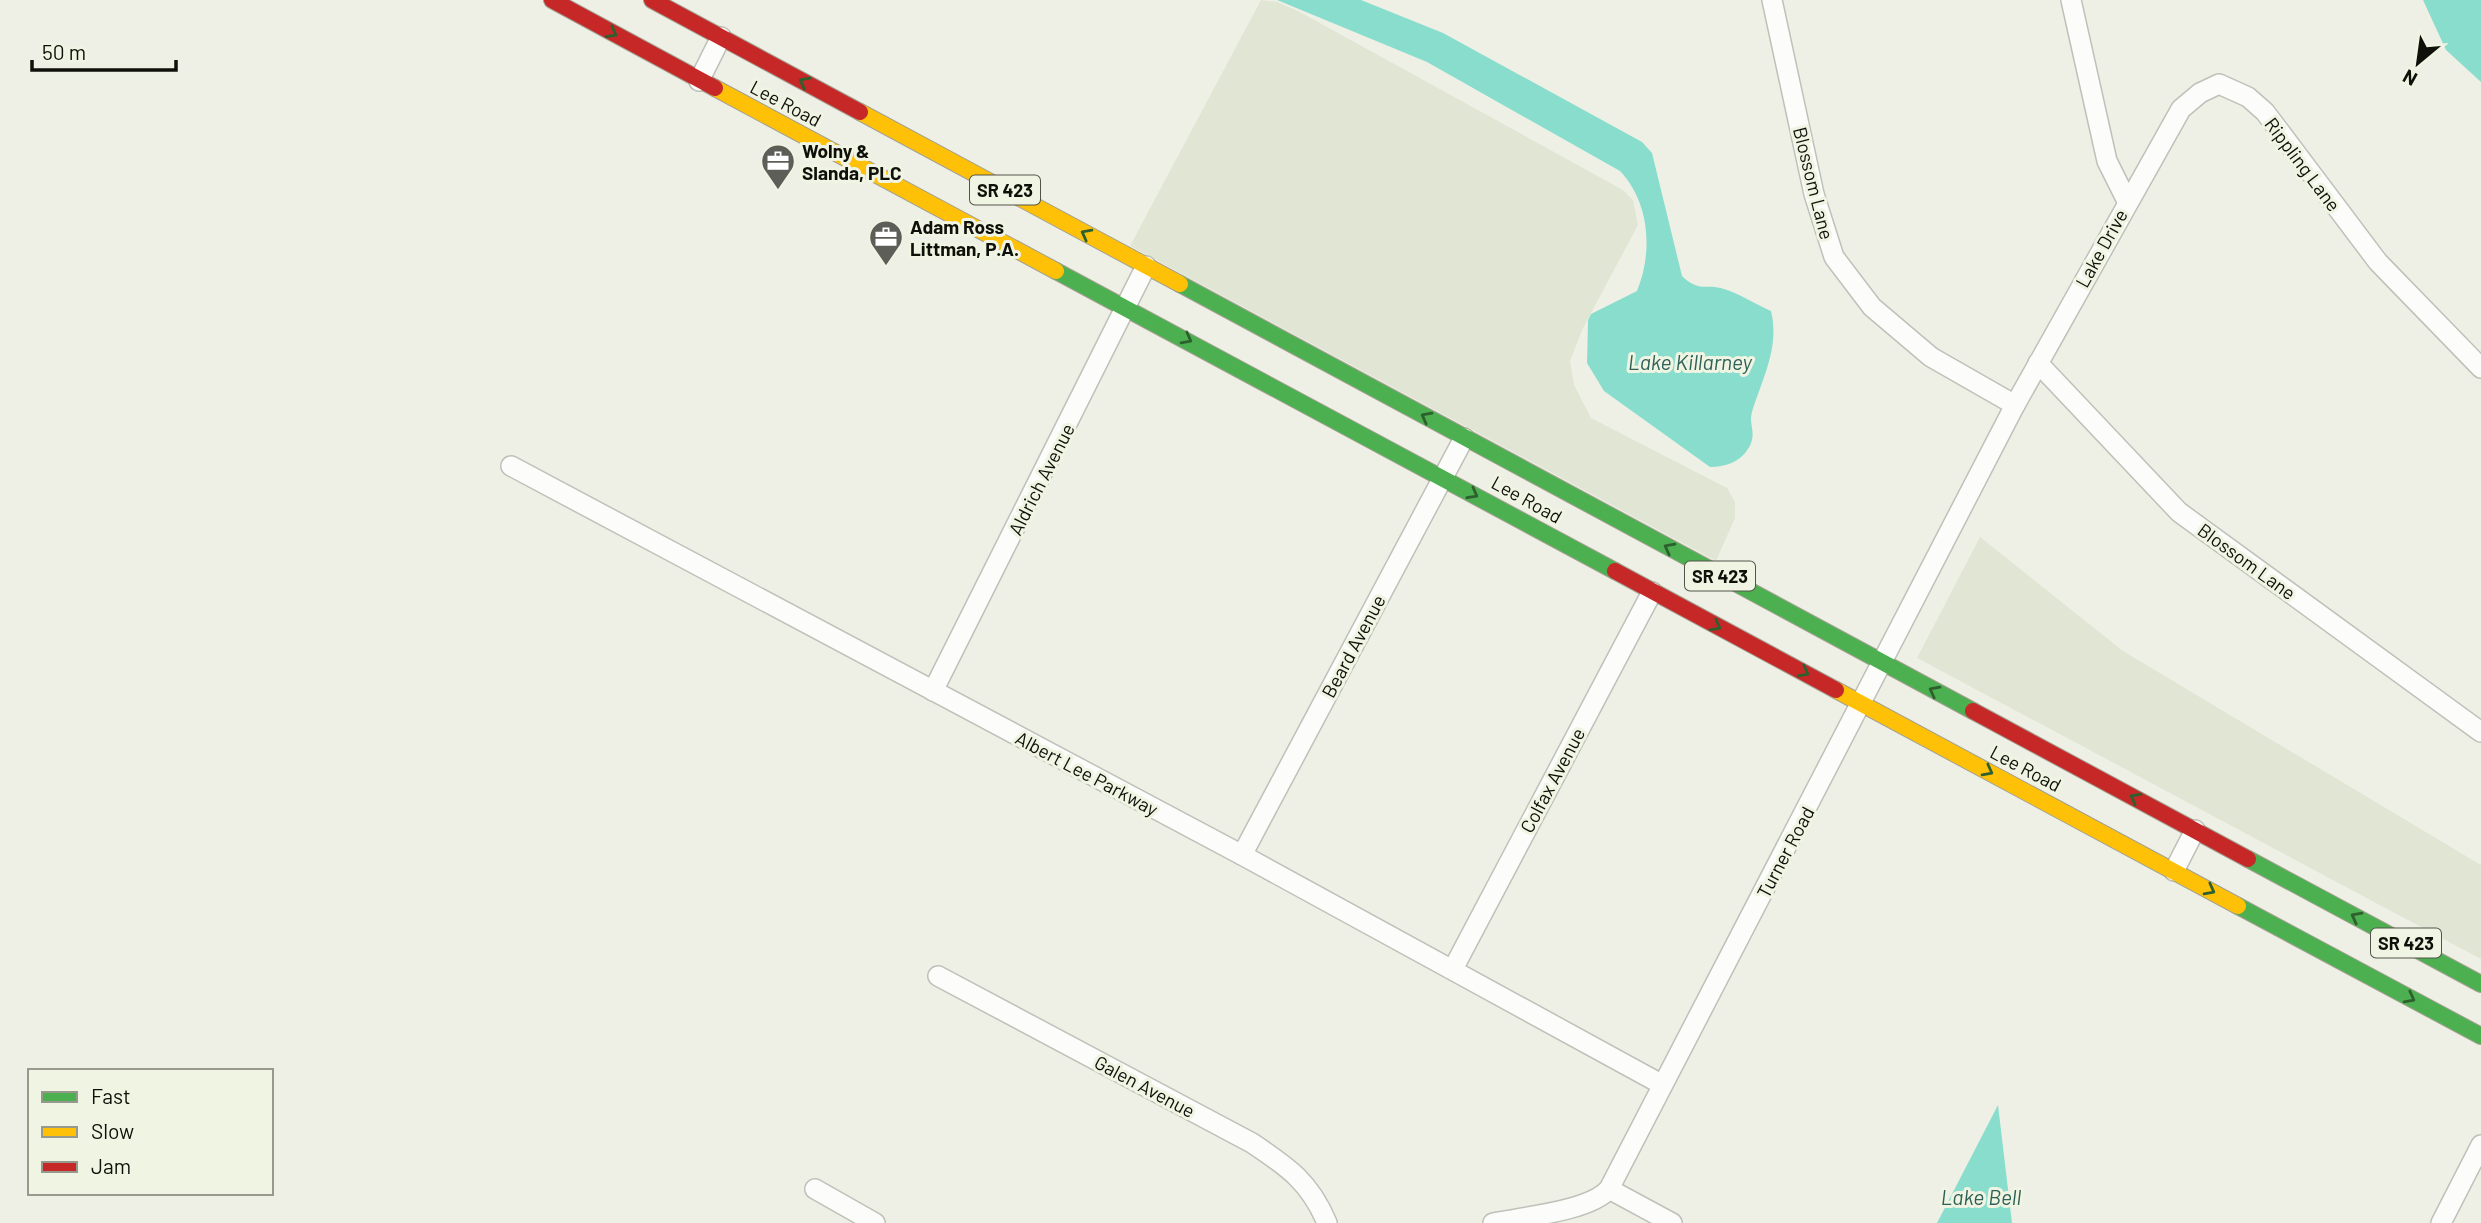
<svg xmlns="http://www.w3.org/2000/svg" width="2481" height="1223" font-family="Barlow,sans-serif">
  <style>
    .built { fill: #e1e5d4 }
    .water { fill: #89ddcd }
    .lines { fill: none; stroke-linecap: round; stroke-linejoin: round }
    .street-casing { stroke: #bfc1b9; stroke-width: 22 }
    .fast-casing { stroke: #a3a092; stroke-width: 18 }
    .slow-casing { stroke: #a3a092; stroke-width: 18 }
    .jam-casing { stroke: #a3a092; stroke-width: 18 }
    .street { stroke: #fcfdfb; stroke-width: 19 }
    .fast { stroke: #4caf50; stroke-width: 16 }
    .slow { stroke: #ffc107; stroke-width: 16 }
    .jam { stroke: #c62828; stroke-width: 16 }
    .oneway { stroke: #2e602d }
    .labels { text-anchor: middle; dominant-baseline: central; stroke-width: 6; stroke-linejoin: round; paint-order: stroke }
    .shield { fill: #f0f4e2; stroke: #52544b; stroke-width: 2 }
    .shield-label { font-size: 18px; font-weight: bold; fill: #0f100a }
    .street-label { font-size: 19px; fill: #0f100a; stroke: #f0f4e2 }
    .poi-label { font-size: 19px; font-weight: bold; fill: #0f100a; stroke: #f0f4e2; text-anchor: start }
    .water-label { font-size: 21px; font-style: italic; fill: #2e6158; stroke: #f0f4e2 }
  </style>
  <rect width="100%" height="100%" fill="#eef0e6"/>
  <!-- built -->
  <g class="built">
    <polygon points="1261,0 1277,2 1298,11 1623,190 1633,200 1638,225 1583,328 1570,361 1574,385 1591,418 1727,488 1735,502 1735,518 1716,561 1130,246"/>
    <polygon points="1980,537 2123,651 2481,865 2481,959 1917,658"/>
  </g>
  <!-- water -->
  <g class="water">
    <path d="M 1277,0 L 1361,0 L 1443,33 L 1642,142 L 1652,153 L 1682,276 C 1700,293 1705,283 1724,289 C 1740,294 1755,304 1771,311 C 1780,347 1762,379 1752,412 C 1748,426 1758,433 1748,449 C 1740,462 1725,467 1710,467 L 1604,391 L 1587,363 L 1588,320 L 1591,314 L 1637,291 C 1653,252 1650,203 1620,171 L 1427,62 Z"/>
    <polygon points="2423,0 2481,0 2481,82 2446,50"/>
    <polygon points="1998,1105 2012,1223 1937,1223"/>
  </g>
  <g class="lines">
    <!-- street casing -->
    <g class="street-casing">
      <g id="street">
        <polyline points="1772,0 1814,194 1834,257 1872,307 1931,357 2015,405"/>
        <polyline points="2071,0 2107,161 2127,201"/>
        <polyline points="699,81 721,37"/>
        <polyline points="2038,363 2179,512 2481,732"/>
        <polyline points="511,466 1242,855 1661,1084"/>
        <polyline points="933,691 1146,266"/>
        <polyline points="1242,855 1464,438"/>
        <polyline points="2174,871 2195,830"/>
        <polyline points="1453,969 1652,592"/>
        <path d="M 938,976 L 1252,1143 C 1288,1167 1310,1182 1327,1223"/>
        <polyline points="815,1189 875,1223"/>
        <polyline points="1609,1189 1672,1223"/>
        <path d="M 1493,1223 C 1523,1217 1590,1211 1609,1189 L 2015,405 L 2181,109 L 2200,93 L 2219,84 L 2248,97 L 2265,112 L 2378,262 L 2481,368"/>
        <polyline points="2441,1223 2481,1145"/>
      </g>
    </g>
    <!-- fast casing -->
    <g class="fast-casing">
      <g id="fast">
        <polyline points="1056,271 1615,571"/>
        <polyline points="1180,284 1973,711"/>
        <polyline points="2248,859 2481,984"/>
        <polyline points="2238,906 2481,1036"/>
      </g>
    </g>
    <!-- slow casing -->
    <g class="slow-casing">
      <g id="slow">
        <polyline points="715,88 1056,271"/>
        <polyline points="860,112 1180,284"/>
        <polyline points="1836,690 2238,906"/>
      </g>
    </g>
    <!-- jam casing -->
    <g class="jam-casing">
      <g id="jam">
        <polyline points="552,0 715,88"/>
        <polyline points="652,0 860,112"/>
        <polyline points="1615,571 1836,690"/>
        <polyline points="1973,711 2248,859"/>
      </g>
    </g>
    <!-- street -->
    <use href="#street" class="street"/>
    <!-- fast -->
    <use href="#fast" class="fast"/>
    <!-- slow -->
    <use href="#slow" class="slow"/>
    <!-- jam -->
    <use href="#jam" class="jam"/>
  </g>
  <!-- one-way arrows -->
  <defs><path id="oneway-chevron" d="M-2-3.5L2.5 0L-2 3.5" fill="none" stroke-width="1.6" stroke-linecap="round" stroke-linejoin="round" transform="scale(1.75)"/></defs>
  <g class="oneway">
    <use href="#oneway-chevron" transform="translate(612 33) rotate(29)"/>
    <use href="#oneway-chevron" transform="translate(804 82) rotate(-152)"/>
    <use href="#oneway-chevron" transform="translate(1086 234) rotate(-152)"/>
    <use href="#oneway-chevron" transform="translate(1187 339) rotate(28)"/>
    <use href="#oneway-chevron" transform="translate(1426 417) rotate(-152)"/>
    <use href="#oneway-chevron" transform="translate(1473 494) rotate(29)"/>
    <use href="#oneway-chevron" transform="translate(1669 548) rotate(-152)"/>
    <use href="#oneway-chevron" transform="translate(1716 626) rotate(28)"/>
    <use href="#oneway-chevron" transform="translate(1804 672) rotate(28)"/>
    <use href="#oneway-chevron" transform="translate(1934 691) rotate(-152)"/>
    <use href="#oneway-chevron" transform="translate(1988 771) rotate(28)"/>
    <use href="#oneway-chevron" transform="translate(2135 798) rotate(-152)"/>
    <use href="#oneway-chevron" transform="translate(2210 890) rotate(28)"/>
    <use href="#oneway-chevron" transform="translate(2356 917) rotate(-152)"/>
    <use href="#oneway-chevron" transform="translate(2410 998) rotate(28)"/>
  </g>
  <!-- icons -->
  <defs>
    <g id="office-pin" transform="scale(1.75)"><path d="M0 17L-7.5 6A9.5 9.5 0 1 1 7.5 6Z" fill="#5d5e57" stroke="#f0f4e2"/><path d="M-6-3h4V-5.5h4V-3h4V5H-6ZM-1-4.5V-3h2v-1.5ZM-6 0V1H6V0Z" fill="#fff"/></g>
  </defs>
  <g fill-rule="evenodd">
    <use href="#office-pin" x="778" y="161"/>
    <use href="#office-pin" x="886" y="237"/>
  </g>
  <g class="labels">
    <!-- shield labels -->
    <g class="shield">
      <rect x="970" y="175.5" width="70" height="29" rx="5"/>
      <rect x="1685" y="561.5" width="70" height="29" rx="5"/>
      <rect x="2371" y="928.5" width="70" height="29" rx="5"/>
    </g>
    <g class="shield-label">
      <text x="1005" y="190">SR 423</text>
      <text x="1720" y="576">SR 423</text>
      <text x="2406" y="943">SR 423</text>
    </g>
    <!-- street labels -->
    <g class="street-label">
      <text transform="translate(786 103) rotate(28)">Lee Road</text>
      <text transform="translate(2303 164) rotate(53)">Rippling Lane</text>
      <text transform="translate(1814 183) rotate(76)">Blossom Lane</text>
      <text transform="translate(2101 248) rotate(-61)">Lake Drive</text>
      <text transform="translate(1041 479) rotate(-63)">Aldrich Avenue</text>
      <text transform="translate(1527 499) rotate(29)">Lee Road</text>
      <text transform="translate(2247 561) rotate(36)">Blossom Lane</text>
      <text transform="translate(1353 646) rotate(-62)">Beard Avenue</text>
      <text transform="translate(2026 768) rotate(28)">Lee Road</text>
      <text transform="translate(1087 773) rotate(28)">Albert Lee Parkway</text>
      <text transform="translate(1552 780) rotate(-62)">Colfax Avenue</text>
      <text transform="translate(1785 852) rotate(-62)">Turner Road</text>
      <text transform="translate(1145 1086) rotate(28)">Galen Avenue</text>
    </g>
    <!-- poi labels -->
    <g class="poi-label">
      <text x="802" y="150">Wolny &amp;<tspan x="802" dy="22">Slanda, PLC</tspan></text>
      <text x="910" y="226">Adam Ross<tspan x="910" dy="22">Littman, P.A.</tspan></text>
    </g>
    <!-- water labels -->
    <g class="water-label">
      <text x="1690" y="361">Lake Killarney</text>
      <text x="1981" y="1196">Lake Bell</text>
    </g>
  </g>
  <!-- legend -->
  <rect x="28" y="1069" width="245" height="126" fill="#f0f4e2" stroke="#96998c" stroke-width="2"/>
  <rect x="42" y="1092" width="35" height="10" fill="#4caf50" stroke="#96998c" stroke-width="2"/>
  <text x="91" y="1104" font-size="21" fill="#0f100a">Fast</text>
  <rect x="42" y="1127" width="35" height="10" fill="#ffc107" stroke="#96998c" stroke-width="2"/>
  <text x="91" y="1139" font-size="21" fill="#0f100a">Slow</text>
  <rect x="42" y="1162" width="35" height="10" fill="#c62828" stroke="#96998c" stroke-width="2"/>
  <text x="91" y="1174" font-size="21" fill="#0f100a">Jam</text>
  <!-- north arrow -->
  <g transform="translate(2418 63) rotate(209)" stroke="#f0f4e2" stroke-width="5" paint-order="stroke">
  <path d="M0-5L12 26L0 18L-12 26Z" fill="#0f100a"/>
  <text y="-10" font-size="19" font-weight="bold" text-anchor="middle" fill="#0f100a">N</text>
  </g>
  <!-- scale -->
  <path d="M32 60v10h144v-10" fill="none" stroke="#0f100a" stroke-width="3.5"/>
  <text x="42" y="60" font-size="21" fill="#0f100a" stroke="#f0f4e2" stroke-width="5" paint-order="stroke">50 m</text>
</svg>
